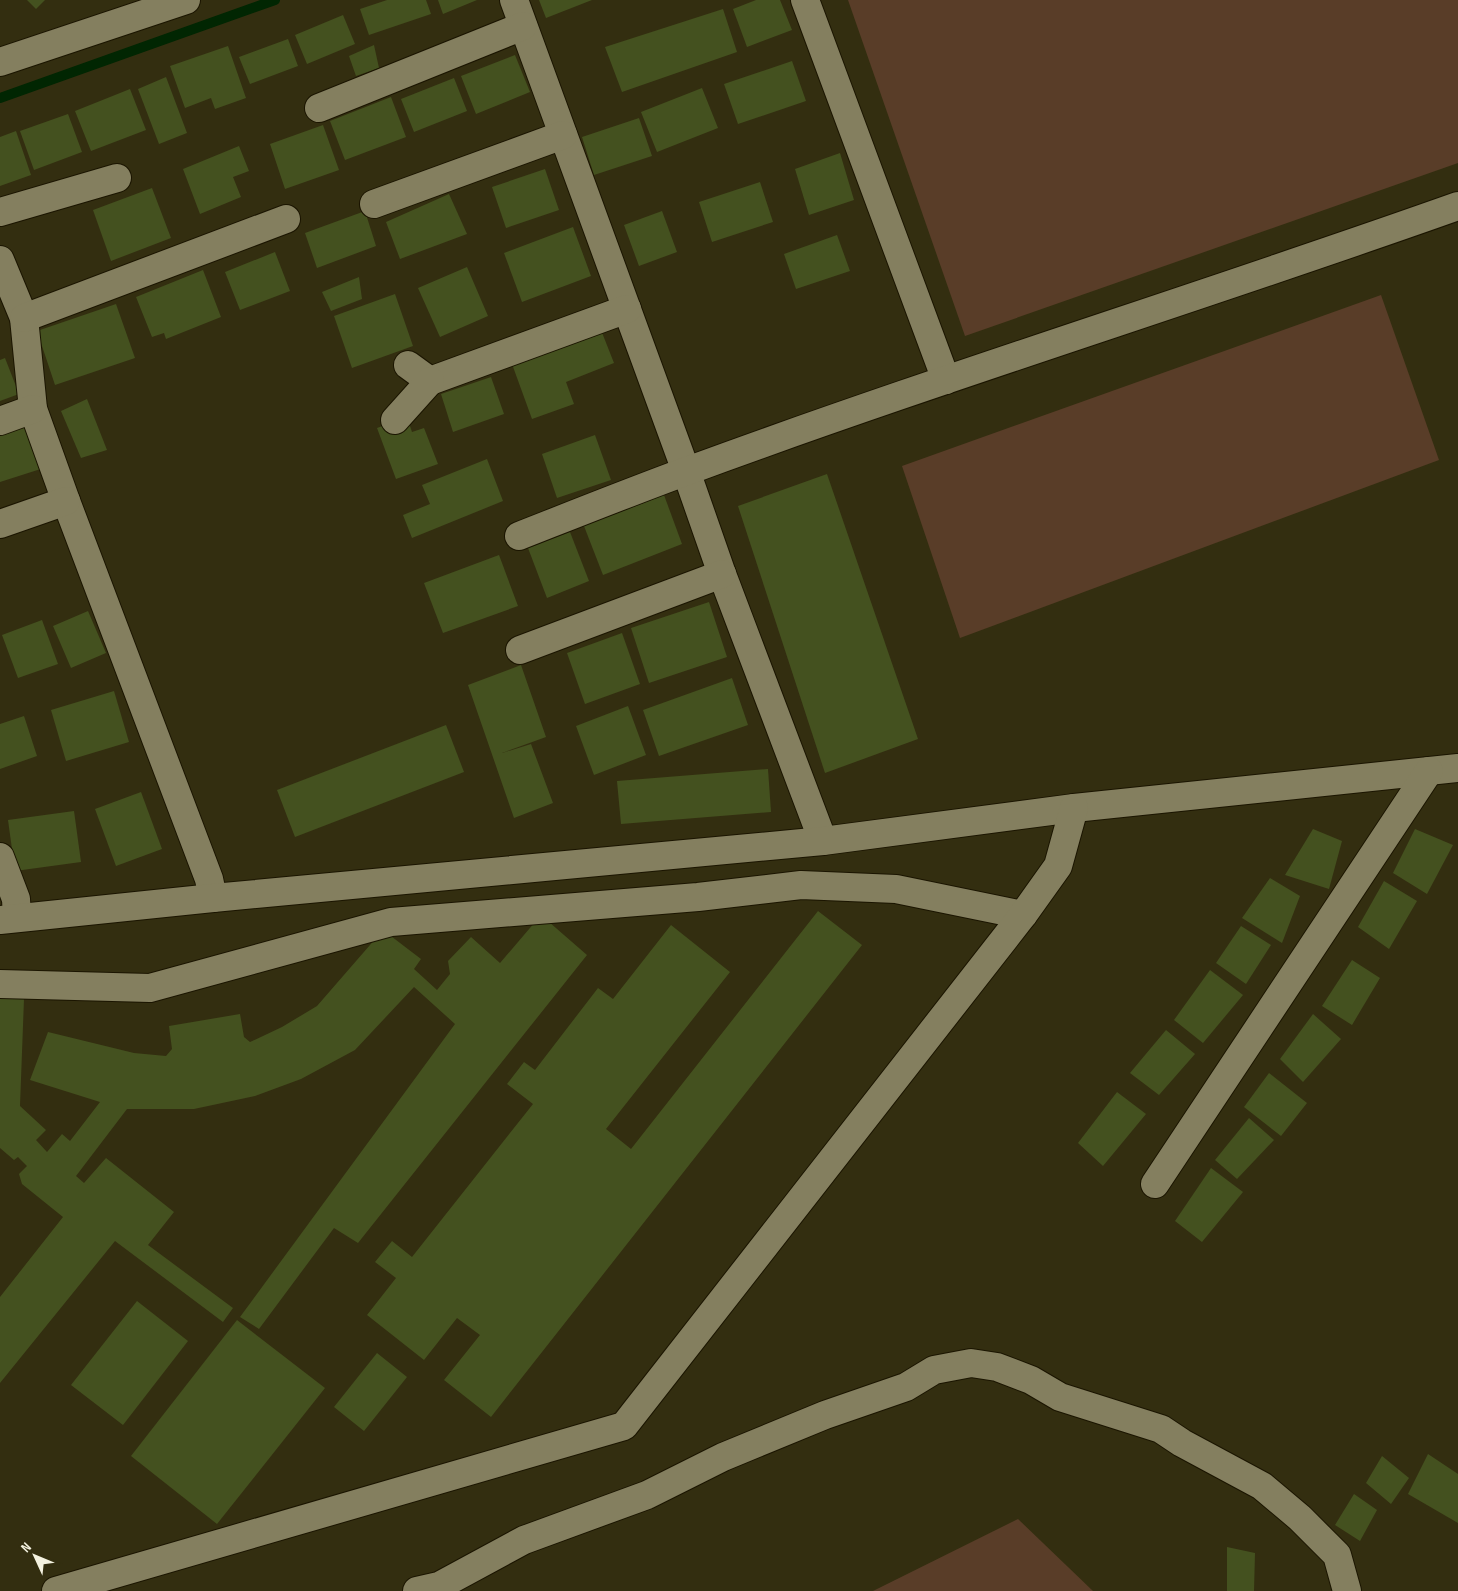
<svg xmlns="http://www.w3.org/2000/svg" width="1458" height="1591" font-family="'Sofia Sans Condensed',sans-serif">
  <style>
    .green { fill: #593d28 }
    .lines { fill: none; stroke-linecap: round; stroke-linejoin: round }
    .stream { stroke: #012602; stroke-width: 10 }
    .building { fill: #44511f }
    .minor-casing { stroke: #1b1500; stroke-width: 30 }
    .minor { stroke: #847f5f; stroke-width: 28 }
  </style>
  <rect width="100%" height="100%" fill="#332e10"/>
  <!-- green -->
  <g class="green">
    <polygon points="848,0 1458,0 1458,163 965,336"/>
    <polygon points="1381,295 1439,460 960,638 902,466"/>
    <polygon points="1018,1519 1093,1591 873,1591"/>
  </g>
  <g class="lines">
    <!-- stream -->
    <polyline class="stream" points="0,98 275,0"/>
  </g>
  <!-- building -->
  <g class="building">
    <polygon points="27,0 45,0 36,9"/>
    <polygon points="387,0 426,0 431,14 369,35 360,9"/>
    <polygon points="438,0 477,0 443,14"/>
    <polygon points="539,0 592,0 546,18"/>
    <polygon points="756,0 780,0 792,30 747,47 733,9"/>
    <polygon points="723,9 737,52 622,92 605,47"/>
    <polygon points="343,15 355,44 307,64 295,35"/>
    <polygon points="288,39 298,66 250,84 239,57"/>
    <polygon points="374,45 379,68 356,76 349,56"/>
    <polygon points="228,46 246,98 215,109 211,98 185,108 170,66"/>
    <polygon points="515,55 530,92 476,114 461,76"/>
    <polygon points="792,61 806,101 738,124 724,84"/>
    <polygon points="166,77 187,133 159,144 138,89"/>
    <polygon points="454,78 467,111 414,132 401,99"/>
    <polygon points="702,88 718,128 657,152 641,112"/>
    <polygon points="130,89 146,130 91,151 75,111"/>
    <polygon points="391,97 406,137 345,160 330,121"/>
    <polygon points="68,114 82,152 34,170 20,131"/>
    <polygon points="639,118 652,156 594,175 582,137"/>
    <polygon points="323,125 339,170 285,189 270,144"/>
    <polygon points="16,131 31,175 0,186 0,137"/>
    <polygon points="239,146 249,171 233,177 241,197 200,214 183,169"/>
    <polygon points="840,153 854,200 809,215 795,169"/>
    <polygon points="545,169 559,210 506,228 492,187"/>
    <polygon points="760,182 773,222 712,242 699,202"/>
    <polygon points="152,188 171,238 111,261 93,210"/>
    <polygon points="449,194 467,234 400,259 386,222"/>
    <polygon points="365,211 376,246 317,268 305,233"/>
    <polygon points="662,211 677,252 639,266 624,225"/>
    <polygon points="573,227 591,276 522,302 504,253"/>
    <polygon points="837,235 850,271 796,289 784,254"/>
    <polygon points="275,252 290,291 240,310 225,272"/>
    <polygon points="467,267 488,316 440,337 418,288"/>
    <polygon points="203,270 221,317 166,339 164,333 152,337 136,297"/>
    <polygon points="359,277 362,299 331,311 322,292"/>
    <polygon points="395,294 413,346 352,368 334,316"/>
    <polygon points="116,304 135,358 55,385 37,331"/>
    <polygon points="601,330 614,363 566,382 574,404 532,419 512,364"/>
    <polygon points="5,358 19,394 0,401 0,360"/>
    <polygon points="491,377 504,414 453,432 441,394"/>
    <polygon points="87,399 107,450 81,458 61,411"/>
    <polygon points="407,417 412,432 424,428 438,464 396,479 377,428"/>
    <polygon points="29,425 47,467 0,482 0,435"/>
    <polygon points="595,435 611,480 557,498 542,454"/>
    <polygon points="487,459 503,501 412,538 403,515 430,504 422,485"/>
    <polygon points="827,474 918,739 825,773 738,506"/>
    <polygon points="664,495 682,544 603,575 584,526"/>
    <polygon points="570,532 589,581 547,598 528,548"/>
    <polygon points="499,555 518,606 443,633 424,583"/>
    <polygon points="709,602 727,657 649,683 631,628"/>
    <polygon points="88,611 106,653 71,668 53,626"/>
    <polygon points="42,620 58,664 18,678 2,635"/>
    <polygon points="622,633 640,684 585,704 567,653"/>
    <polygon points="521,665 546,737 502,753 531,744 553,803 514,818 468,685"/>
    <polygon points="732,678 748,725 659,756 643,710"/>
    <polygon points="114,691 129,742 66,761 51,710"/>
    <polygon points="628,706 646,755 594,775 576,726"/>
    <polygon points="24,716 37,756 0,769 0,724"/>
    <polygon points="446,725 464,772 295,837 277,790"/>
    <polygon points="768,769 771,812 621,824 617,781"/>
    <polygon points="141,792 162,849 116,866 95,809"/>
    <polygon points="74,811 81,862 15,871 8,820"/>
    <polygon points="1313,829 1342,841 1329,889 1285,875"/>
    <polygon points="1415,829 1453,845 1427,894 1393,873"/>
    <polygon points="1270,878 1300,896 1282,943 1242,918"/>
    <polygon points="1384,881 1417,901 1389,949 1358,927"/>
    <polygon points="818,911 862,945 491,1417 444,1380 480,1335 457,1318 424,1360 367,1315 396,1278 375,1262 392,1241 412,1257 533,1104 507,1084 524,1062 535,1070 598,988 613,999 671,925 730,972 606,1129 631,1149"/>
    <polygon points="541,915 587,955 358,1243 334,1228 259,1329 240,1317 455,1024 414,987 355,1050 301,1079 255,1096 194,1109 127,1109 76,1176 84,1183 106,1158 174,1212 148,1245 233,1308 223,1322 115,1241 0,1383 0,1297 63,1217 22,1184 19,1174 27,1166 18,1157 14,1160 0,1148 0,996 24,999 20,1106 46,1130 36,1140 47,1152 62,1134 70,1141 100,1102 30,1080 48,1032 134,1053 166,1056 172,1049 169,1026 240,1014 244,1037 250,1042 282,1027 317,1006 383,930 421,959 414,969 437,990 450,974 448,961 471,937 500,963"/>
    <polygon points="1241,926 1271,945 1246,984 1216,963"/>
    <polygon points="1352,960 1380,978 1352,1025 1322,1006"/>
    <polygon points="1210,970 1243,995 1203,1043 1174,1020"/>
    <polygon points="1313,1014 1341,1039 1303,1082 1280,1059"/>
    <polygon points="1166,1030 1195,1054 1159,1095 1130,1073"/>
    <polygon points="1269,1073 1307,1103 1281,1136 1244,1107"/>
    <polygon points="1117,1092 1146,1114 1103,1166 1078,1143"/>
    <polygon points="1249,1118 1274,1140 1237,1179 1215,1160"/>
    <polygon points="1211,1168 1243,1192 1202,1242 1175,1221"/>
    <polygon points="137,1301 188,1341 123,1425 71,1385"/>
    <polygon points="237,1320 325,1388 217,1524 131,1456"/>
    <polygon points="377,1353 407,1377 364,1431 334,1407"/>
    <polygon points="1428,1454 1458,1474 1458,1523 1408,1494"/>
    <polygon points="1382,1456 1409,1478 1391,1504 1366,1483"/>
    <polygon points="1354,1494 1377,1510 1360,1541 1335,1525"/>
    <polygon points="1227,1547 1255,1553 1254,1591 1227,1591"/>
  </g>
  <g class="lines">
    <!-- minor casing -->
    <g class="minor-casing">
      <g id="minor">
        <polyline points="514,0 686,471 722,574 823,841"/>
        <polyline points="805,0 946,380"/>
        <polyline points="0,62 186,0"/>
        <polyline points="319,108 523,26"/>
        <polyline points="374,204 563,135"/>
        <polyline points="0,212 117,178"/>
        <polyline points="0,260 24,318 33,409 66,501 209,879 213,898"/>
        <polyline points="24,318 286,219"/>
        <polyline points="408,365 430,381 627,309"/>
        <polyline points="395,420 430,381"/>
        <polyline points="0,421 33,409"/>
        <polyline points="0,524 66,501"/>
        <path d="M 519,536 C 575,514 630,492 687,471 C 942,377 1202,297 1458,206"/>
        <polyline points="520,650 722,574"/>
        <polyline points="0,857 16,899 17,918"/>
        <polyline points="0,920 213,898 823,841 1074,808 1458,768"/>
        <polyline points="0,984 150,988 391,922 698,897 801,885 896,889 1023,915"/>
        <polyline points="1155,1184 1429,771"/>
        <polyline points="56,1591 624,1426 1023,915 1058,866 1074,808"/>
        <polyline points="417,1591 439,1586 524,1540 647,1495 723,1457 825,1415 906,1387 934,1370 971,1363 997,1367 1031,1380 1060,1397 1161,1429 1182,1443 1262,1486 1300,1518 1337,1555 1347,1591"/>
      </g>
    </g>
    <!-- minor -->
    <use href="#minor" class="minor"/>
  </g>
  <!-- north arrow -->
  <g transform="translate(35 1556) rotate(314)" stroke="#332e10" stroke-width="4" paint-order="stroke">
  <path d="M0-4L9 19L0 12L-9 19Z" fill="#f4f2e0"/>
  <text y="-8" font-size="14" font-weight="bold" text-anchor="middle" fill="#f4f2e0">N</text>
  </g>
</svg>
